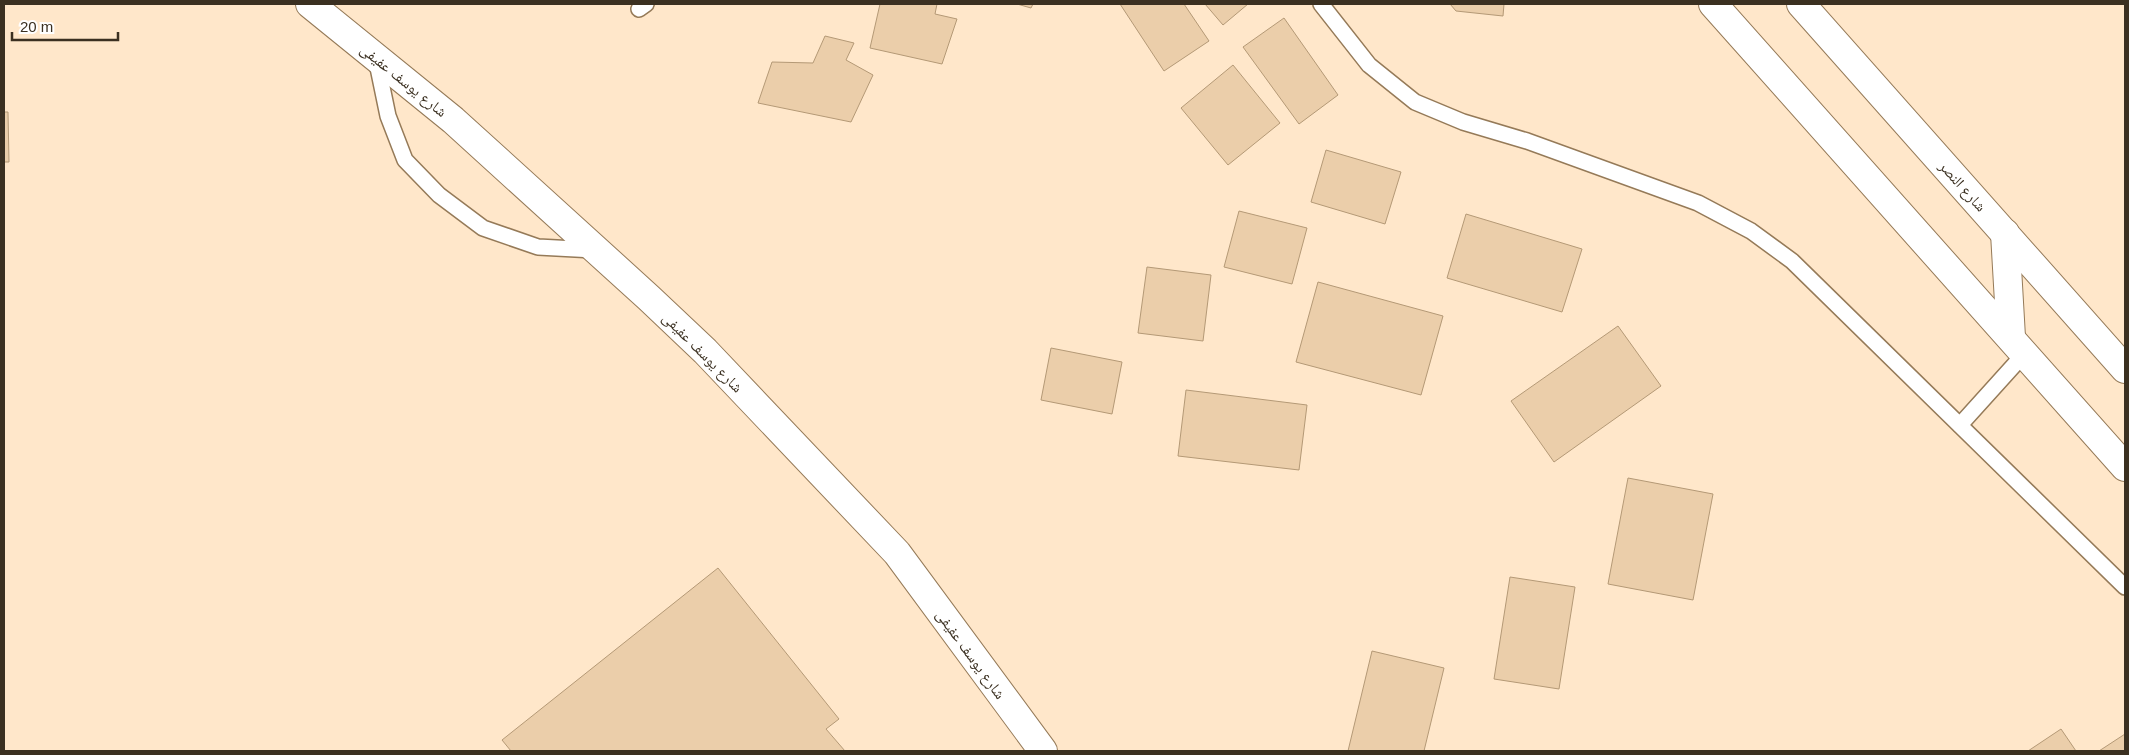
<svg xmlns="http://www.w3.org/2000/svg" width="2129" height="755" font-family="Helvetica,'Noto Naskh Arabic',sans-serif">
  <style>
    .building { fill: #ebceaa; stroke: #b49976 }
    .lines { fill: none; stroke-linecap: round; stroke-linejoin: round }
    .lane-casing { stroke: #957a58; stroke-width: 18 }
    .secondary-casing { stroke: #957a58; stroke-width: 30 }
    .primary-casing { stroke: #957a58; stroke-width: 30 }
    .lane { stroke: #fff; stroke-width: 15 }
    .secondary { stroke: #fff; stroke-width: 28 }
    .primary { stroke: #fff; stroke-width: 28 }
    .labels { text-anchor: middle; dominant-baseline: central; stroke-width: 4.5; stroke-linejoin: round; paint-order: stroke }
    .street-label { font-size: 15px; fill: #3b3021; stroke: #fff }
  </style>
  <rect width="100%" height="100%" fill="#ffe7ca"/>
  <!-- building -->
  <g class="building">
    <polygon points="880,4 937,4 935,14 957,19 942,64 870,48"/>
    <polygon points="1017,4 1033,4 1031,8"/>
    <polygon points="1120,4 1184,4 1209,41 1164,71"/>
    <polygon points="1205,4 1248,4 1223,25"/>
    <polygon points="1450,4 1504,4 1503,16 1456,11"/>
    <polygon points="1284,18 1338,95 1299,124 1243,47"/>
    <polygon points="825,36 854,43 846,60 873,75 851,122 758,103 772,62 813,63"/>
    <polygon points="1233,65 1280,123 1228,165 1181,108"/>
    <polygon points="4,112 8,112 9,162 4,162"/>
    <polygon points="1326,150 1401,172 1385,224 1311,202"/>
    <polygon points="1239,211 1307,228 1292,284 1224,267"/>
    <polygon points="1466,214 1582,249 1562,312 1447,278"/>
    <polygon points="1147,267 1211,275 1203,341 1138,333"/>
    <polygon points="1318,282 1443,316 1421,395 1296,362"/>
    <polygon points="1618,326 1661,386 1554,462 1511,401"/>
    <polygon points="1051,348 1122,362 1112,414 1041,400"/>
    <polygon points="1186,390 1307,405 1299,470 1178,456"/>
    <polygon points="1628,478 1713,494 1693,600 1608,584"/>
    <polygon points="718,568 839,719 826,729 845,751 511,751 502,740"/>
    <polygon points="1510,577 1575,587 1559,689 1494,679"/>
    <polygon points="1372,651 1444,668 1424,751 1348,751"/>
    <polygon points="2061,729 2076,751 2028,751"/>
    <polygon points="2125,734 2125,751 2099,751"/>
  </g>
  <g class="lines">
    <!-- lane casing -->
    <g class="lane-casing">
      <g id="lane">
        <polyline points="1321,4 1369,65 1415,102 1463,122 1527,141 1698,203 1751,231 1792,261 2125,587"/>
        <polyline points="639,9 646,4"/>
        <polyline points="376,58 388,116 405,160 439,195 483,228 538,247 594,250"/>
        <polyline points="1960,425 2025,353"/>
      </g>
    </g>
    <!-- secondary casing -->
    <g class="secondary-casing">
      <g id="secondary">
        <polyline points="310,4 453,120 649,298 705,351 897,553 1043,751"/>
        <polyline points="1713,4 2125,467"/>
      </g>
    </g>
    <!-- primary casing -->
    <g class="primary-casing">
      <g id="primary">
        <polyline points="1801,4 2125,369"/>
        <polyline points="2005,233 2011,337"/>
      </g>
    </g>
    <!-- lane -->
    <use href="#lane" class="lane"/>
    <!-- secondary -->
    <use href="#secondary" class="secondary"/>
    <!-- primary -->
    <use href="#primary" class="primary"/>
  </g>
  <g class="labels">
    <!-- street labels -->
    <g class="street-label">
      <text transform="translate(404 80) rotate(39)">شارع يوسف عفيفى</text>
      <text transform="translate(1963 186) rotate(48)">شارع النصر</text>
      <text transform="translate(703 352) rotate(45)">شارع يوسف عفيفى</text>
      <text transform="translate(971 654) rotate(54)">شارع يوسف عفيفى</text>
    </g>
  </g>
  <!-- border -->
  <rect width="2129" height="755" fill="none" stroke="#3b3021" stroke-width="10"/>
  <!-- scale -->
  <path d="M12 32v8h106v-8" fill="none" stroke="#3b3021" stroke-width="2.5"/>
  <text x="20" y="32" font-size="15" fill="#3b3021" stroke="#ffffff" stroke-width="4" paint-order="stroke">20 m</text>
</svg>
